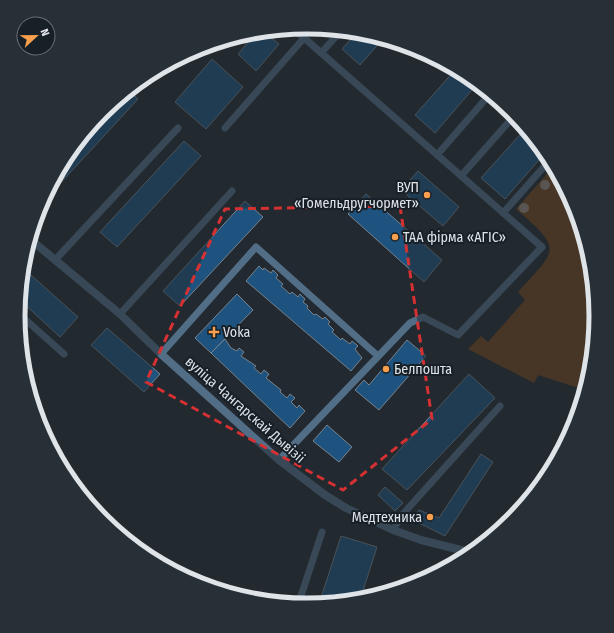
<svg xmlns="http://www.w3.org/2000/svg" width="614" height="633" font-family="'Fira Sans Condensed',sans-serif">
  <style>
    .green { fill: #73451a }
    .building { fill: #1d537e; stroke: #79828b }
    .lines { fill: none; stroke-linecap: round; stroke-linejoin: round }
    .service { stroke: #526e87; stroke-width: 7 }
    .minor { stroke: #526e87; stroke-width: 8 }
    .tree { fill: #9a897c }
    .marked { fill: none; stroke: #d63132; stroke-width: 3; stroke-dasharray: 8 5; stroke-linejoin: round }
    .poi-dot { fill: #f99f4d; stroke: #182027; stroke-width: 1.5 }
    .labels { text-anchor: middle; dominant-baseline: central; stroke-width: 4; stroke-linejoin: round; paint-order: stroke }
    .poi-label { font-size: 14px; fill: #dfe4e9; stroke: #182027; text-anchor: start }
    .street-label { font-size: 14px; fill: #dfe4e9; stroke: #182027 }
    .rim { fill: none; stroke: #dfe4e9; stroke-width: 5 }
  </style>
  <rect width="100%" height="100%" fill="#222930"/>
  <!-- green -->
  <path class="green" d="M 553,167 L 574,206 L 590,260 L 596,317 L 590,373 L 585,390 L 538,375 L 534,383 L 468,349 L 481,336 L 488,342 L 525,300 L 518,292 C 558,248 563,250 516,209 Z"/>
  <!-- building -->
  <g class="building">
    <polygon points="257,32 264,32 279,44 256,71 238,54"/>
    <polygon points="357,32 383,39 360,65 342,49"/>
    <polygon points="212,59 243,87 206,129 175,102"/>
    <polygon points="455,70 477,84 435,133 415,115"/>
    <polygon points="129,91 138,99 56,188 52,184 67,156 103,112"/>
    <polygon points="525,129 545,153 505,199 481,178"/>
    <polygon points="184,141 201,156 117,247 100,232"/>
    <polygon points="418,171 459,207 443,226 401,190"/>
    <polygon points="366,194 442,260 424,282 348,214"/>
    <polygon points="245,201 263,217 180,306 163,291"/>
    <polygon points="259,266 263,270 264,268 271,273 273,270 278,275 276,278 283,284 281,286 290,294 292,292 298,297 300,294 305,299 303,302 308,306 307,308 314,315 316,314 323,319 325,317 330,322 328,324 334,330 332,332 341,340 342,338 350,344 352,341 358,346 355,349 362,358 351,371 246,281"/>
    <polygon points="23,268 78,317 60,337 20,300"/>
    <polygon points="237,294 253,310 211,353 195,338"/>
    <polygon points="107,328 160,374 144,392 91,345"/>
    <polygon points="225,339 231,348 237,351 239,348 244,352 241,356 256,366 254,368 261,374 264,370 269,374 266,378 281,390 280,392 287,398 290,394 295,398 291,402 297,408 299,405 305,411 290,428 211,353"/>
    <polygon points="407,340 426,356 379,410 355,390 364,380 369,385"/>
    <polygon points="469,374 495,398 407,490 382,469"/>
    <polygon points="327,425 352,447 339,462 313,441"/>
    <polygon points="481,454 493,462 445,536 413,520 419,510 439,518"/>
    <polygon points="385,487 403,503 395,511 378,495"/>
    <polygon points="341,536 377,547 360,600 319,604"/>
  </g>
  <g class="lines">
    <!-- service -->
    <g class="service">
      <polyline points="321,53 341,31"/>
      <polyline points="225,128 304,38"/>
      <polyline points="437,155 490,94"/>
      <polyline points="461,176 514,116"/>
      <polyline points="503,213 550,160"/>
      <polyline points="55,260 178,128"/>
      <polyline points="18,313 64,354"/>
      <polyline points="120,314 232,191"/>
      <polyline points="161,354 256,247 378,356"/>
      <polyline points="279,460 410,323 423,317 458,335 542,247 294,29"/>
      <polyline points="393,530 403,514 500,406"/>
      <polyline points="298,605 322,532"/>
    </g>
    <!-- minor -->
    <polyline class="minor" points="30,239 120,314 161,354 279,460 325,495 346,508 393,530 421,540 473,553"/>
  </g>
  <!-- trees -->
  <g class="tree">
    <circle cx="545" cy="185" r="5"/>
    <circle cx="524" cy="208" r="5"/>
  </g>
  <!-- marked area -->
  <path d="M0 0H614V633H0ZM 400,206 L 432,419 L 343,490 L 146,382 L 225,209 Z" fill="#222930" fill-opacity=".55" fill-rule="evenodd"/>
  <path class="marked" d="M 400,206 L 432,419 L 343,490 L 146,382 L 225,209 Z"/>
  <!-- markers -->
  <g class="poi-dot">
    <circle cx="427" cy="195" r="4"/>
    <circle cx="395" cy="237" r="4"/>
    <path d="M212 326h4v4h4v4h-4v4h-4v-4h-4v-4h4z"/>
    <circle cx="386" cy="369" r="4"/>
    <circle cx="430" cy="517" r="4"/>
  </g>
  <g class="labels">
    <!-- poi labels -->
    <g class="poi-label">
      <text x="419" y="187" text-anchor="end">ВУП<tspan x="419" dy="16">«Гомельдругчормет»</tspan></text>
      <text x="403" y="237">ТАА фірма «АГІС»</text>
      <text x="223" y="332">Voka</text>
      <text x="394" y="369">Белпошта</text>
      <text x="422" y="517" text-anchor="end">Медтехника</text>
    </g>
    <!-- street labels -->
    <g class="street-label">
      <text transform="translate(245 410) rotate(41)">вуліца Чангарскай Дывізіі</text>
    </g>
  </g>
  <!-- crop -->
  <path d="M0 0H614V633H0ZM25 316a282 282 0 1 1 564 0a282 282 0 1 1-564 0Z" fill="#283037" fill-rule="evenodd"/>
  <path class="rim" d="M25 316a282 282 0 1 1 564 0a282 282 0 1 1-564 0Z"/>
  <!-- north arrow -->
  <g transform="translate(36 36) rotate(68)"><circle r="19" fill="#182027" stroke="#686e75"/>
  <path d="M0-3L7 15L0 10L-7 15Z" fill="#f99f4d"/>
  <text y="-6" font-size="11" font-weight="bold" text-anchor="middle" fill="#dfe4e9">N</text>
  </g>
</svg>
